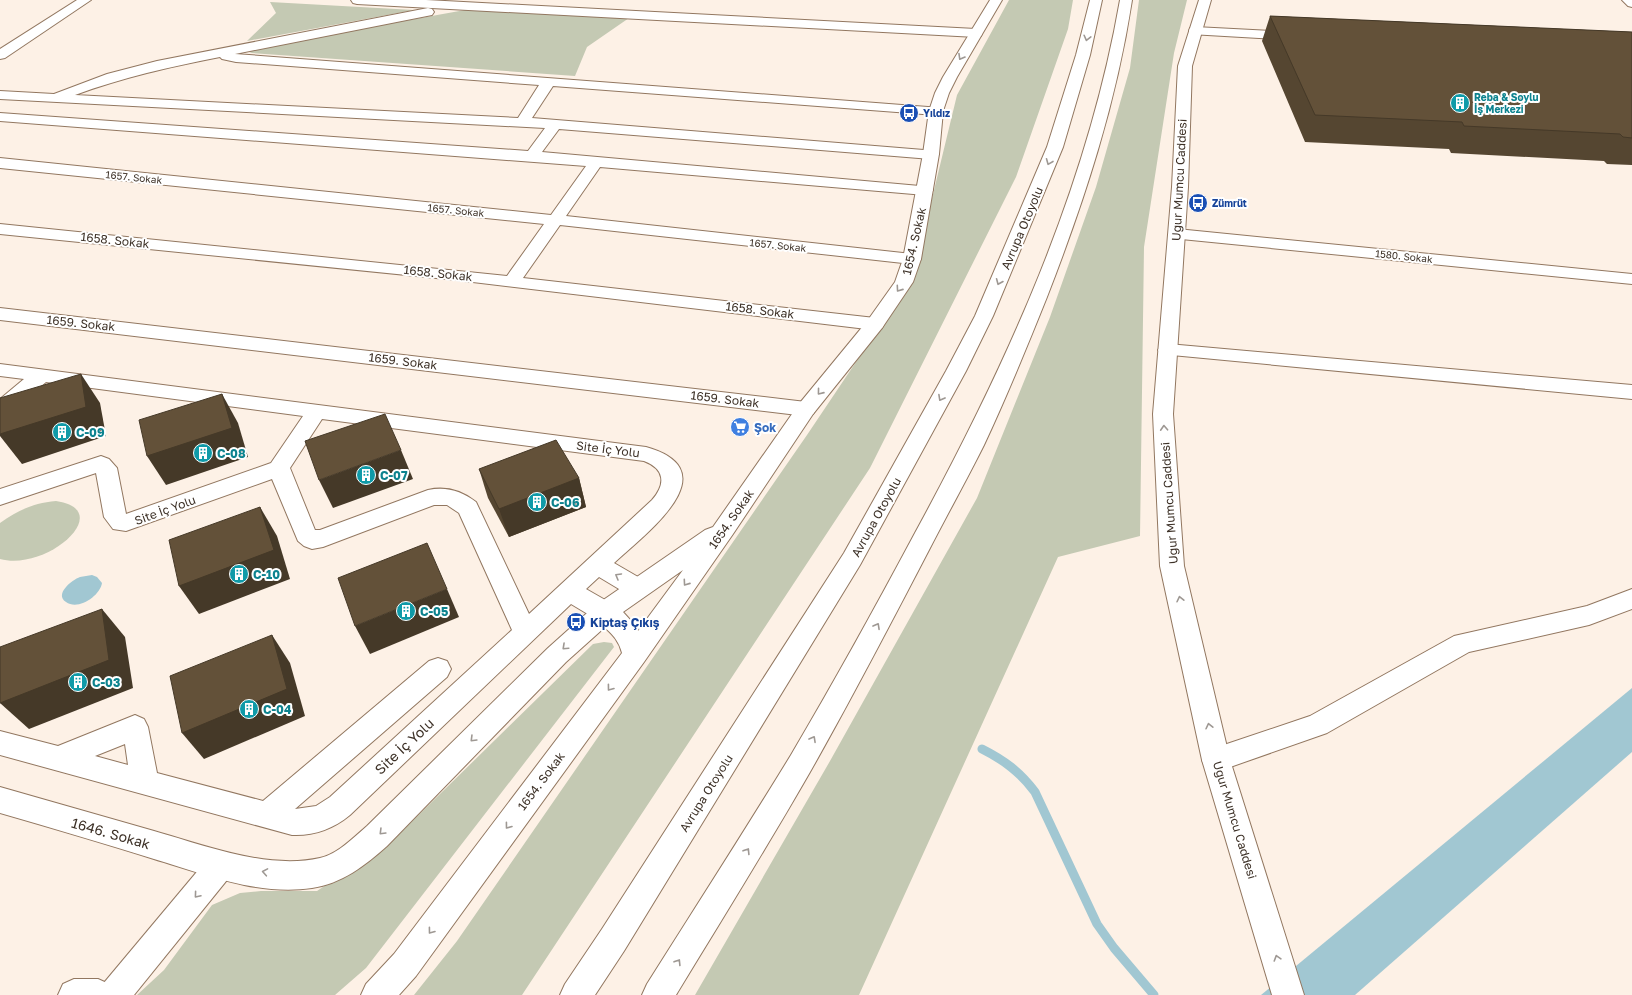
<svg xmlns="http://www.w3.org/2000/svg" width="1632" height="995" font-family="'Golos Text',sans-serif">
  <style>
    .green { fill: #c4c9b3 }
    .water { fill: #a1c7d2 }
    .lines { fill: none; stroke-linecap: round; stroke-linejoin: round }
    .stream { stroke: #a1c7d2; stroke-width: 9 }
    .street-casing { stroke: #927760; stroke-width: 2 }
    .secondary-casing { stroke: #927760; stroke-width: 2 }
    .primary-casing { stroke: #927760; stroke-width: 2 }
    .highway-casing { stroke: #927760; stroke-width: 2 }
    .street { fill: #fff; fill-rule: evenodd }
    .secondary { fill: #fff; fill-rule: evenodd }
    .primary { fill: #fff; fill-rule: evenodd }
    .highway { fill: #fff; fill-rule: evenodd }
    .wall { fill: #554631 }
    .shaded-wall { fill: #453928 }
    .building { fill: #635139; stroke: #453928 }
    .oneway { stroke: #9e9893 }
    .labels { text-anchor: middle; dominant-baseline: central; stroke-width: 4; stroke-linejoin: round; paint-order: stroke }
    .far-culture-label { font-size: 10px; font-weight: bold; fill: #0d838f; stroke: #fff; text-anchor: start }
    .far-transit-label { font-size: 10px; font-weight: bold; fill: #164399; stroke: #fff; text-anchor: start }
    .far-street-label { font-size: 10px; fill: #3d3127; stroke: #fff }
    .street-label { font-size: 12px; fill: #3d3127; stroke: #fff }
    .shop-label { font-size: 12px; font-weight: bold; fill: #366cbe; stroke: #fff; text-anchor: start }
    .culture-label { font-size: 12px; font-weight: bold; fill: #0d838f; stroke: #fff; text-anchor: start }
    .transit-label { font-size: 12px; font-weight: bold; fill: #164399; stroke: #fff; text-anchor: start }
    .near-street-label { font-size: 14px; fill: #3d3127; stroke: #fff }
  </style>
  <rect width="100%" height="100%" fill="#fdf1e6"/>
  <!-- green -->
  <g class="green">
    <polygon points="1009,0 1073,0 1068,29 1016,177 870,468 522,995 414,995 457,941 807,435 913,277 957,95"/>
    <polygon points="1139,0 1187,0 1174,53 1144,247 1140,536 1058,557 859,995 695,995 830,761 977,498 1050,317 1096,187 1130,68"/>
    <polygon points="270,2 414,10 247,41 276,13"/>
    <polygon points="465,10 629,18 587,47 575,76 252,53 249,52 254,48"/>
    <path d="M 56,501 C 117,510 47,572 0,559 L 0,523 C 18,510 34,503 56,501 Z"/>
    <polygon points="604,642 612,643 614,647 366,968 335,995 137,995 164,970 212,905 240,893 261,891 317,891 393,840 593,644"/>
  </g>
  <!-- water -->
  <g class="water">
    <path d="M 92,575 L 97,577 L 102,583 C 100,596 78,611 66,602 C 54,594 72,580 80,577 C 84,576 88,576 92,575 Z"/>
    <polygon points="1632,688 1632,752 1355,995 1261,995"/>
  </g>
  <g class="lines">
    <!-- stream -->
    <path class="stream" d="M 982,749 C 1004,760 1020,772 1035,792 L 1097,924 L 1114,948 L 1154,995"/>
    <!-- street casing -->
    <g class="street-casing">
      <g id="street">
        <polygon points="77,0 91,0 5,58 0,59 0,49"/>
        <polygon points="351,0 426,0 976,29 981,30 982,33 981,36 976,37 357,4 353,3"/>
        <polygon points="1622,0 1632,0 1632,7 1628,6"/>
        <path d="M 428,8 L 432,9 L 434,12 L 432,15 L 235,54 L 941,108 L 943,111 L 941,114 L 936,115 L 553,86 L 532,118 L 936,151 L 939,154 L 936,157 L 931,159 L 559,129 L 542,152 L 931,187 L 933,190 L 931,193 L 925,195 L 600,167 L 566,216 L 912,254 L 918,255 L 921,259 L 918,263 L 912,264 L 560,225 L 523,278 L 875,318 L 882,320 L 884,324 L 882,328 L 875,330 L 456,280 L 0,234 L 0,224 L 507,276 L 544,224 L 0,168 L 0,158 L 551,215 L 586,166 L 0,121 L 0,113 L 528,151 L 545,128 L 0,99 L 0,91 L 54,94 L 107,74 L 157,61 ZM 220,57 L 222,59 L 236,62 L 539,85 L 518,118 L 75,95 C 124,77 169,67 220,57 Z"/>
        <polygon points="1195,27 1293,32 1298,33 1299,36 1298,39 1293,40 1190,34 1189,31 1190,28"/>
        <polygon points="1177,229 1632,274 1632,284 1171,238 1169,234 1171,230"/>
        <polygon points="0,308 806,402 813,404 816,409 813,414 806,416 0,320"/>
        <polygon points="1168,344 1632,385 1632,399 1161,354 1158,350 1161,346"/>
        <path d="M 0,364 L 646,447 C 731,471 645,534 614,563 L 645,581 L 649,588 L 645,595 L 637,597 L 629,595 L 599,577 L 586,589 L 614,605 L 617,612 L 614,619 L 605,622 L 596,619 L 571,604 L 350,815 C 333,829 314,836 292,835 L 0,755 L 0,731 L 58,746 L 135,715 L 144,719 L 148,727 L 157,773 L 263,801 L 429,661 L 438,658 L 447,661 L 451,669 L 447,677 L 295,809 L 316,806 L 330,797 L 512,630 L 459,513 L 447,505 L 434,505 L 323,547 L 312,549 L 304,546 L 298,541 L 272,479 L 126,531 L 113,529 L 104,517 L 96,473 L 0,505 L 0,489 L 101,456 L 109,459 L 117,468 L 126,514 L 271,463 L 303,416 L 46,382 L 7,415 L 0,417 L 0,399 L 24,379 L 0,376 ZM 322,419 L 644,461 C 665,469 666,484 652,500 L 529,614 L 476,502 C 462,491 446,486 428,490 L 320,530 L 315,530 L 290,468 ZM 125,744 L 128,765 L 95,756 Z"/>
        <polygon points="1632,589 1632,609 1589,625 1469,652 1327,733 1216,772 1206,769 1202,760 1206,751 1310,716 1454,636 1587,606"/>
        <polygon points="74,979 98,979 109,984 114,995 58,995 63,984"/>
      </g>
    </g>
    <!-- secondary casing -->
    <g class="secondary-casing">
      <path id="secondary" d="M 605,602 L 614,605 L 617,612 L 614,619 L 566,662 L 387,846 C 366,865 341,884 312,888 C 258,896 204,874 154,859 C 103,843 52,828 0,813 L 0,787 C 51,802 103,816 154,831 C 204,845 267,870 320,858 C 338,854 353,838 367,826 L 548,648 L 596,605 Z"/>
    </g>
    <!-- primary casing -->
    <g class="primary-casing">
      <g id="primary">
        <path d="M 990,0 L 1002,0 L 957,77 L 949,93 L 943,111 L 939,154 L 921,259 L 913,282 L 882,328 L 813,414 L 733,534 L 644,662 L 416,976 L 399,995 L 361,995 L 366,984 L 394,954 L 622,653 C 617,632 601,629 593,612 L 596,605 L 705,530 L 713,527 L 799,404 L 868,320 L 895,282 L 903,259 L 923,154 L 929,111 L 935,93 L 943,77 ZM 683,570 L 638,631 L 633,623 L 623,612 Z"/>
        <polygon points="1199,0 1211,0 1192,66 1188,187 1173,414 1184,566 1230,760 1304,995 1272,995 1202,760 1160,566 1153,414 1172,187 1178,66"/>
        <polygon points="221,851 231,855 236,865 231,875 134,995 98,995 103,984 211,855"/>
      </g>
    </g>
    <!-- highway casing -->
    <g class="highway-casing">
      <g id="highway">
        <polygon points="1090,0 1102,0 1090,55 1063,147 993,316 966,371 860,565 624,951 595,995 560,995 565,984 602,929 844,553 946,371 975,316 1047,147 1076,55"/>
        <path d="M 1120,0 L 1132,0 C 1116,104 1085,199 1047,297 C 1027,347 1007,396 984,445 C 967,479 948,513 930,548 C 891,623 852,698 810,772 C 767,847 721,921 676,995 L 642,995 L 647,984 C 695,908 744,832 791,755 C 834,682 875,608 915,533 C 1006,366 1087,189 1120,0 Z"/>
      </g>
    </g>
    <!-- street -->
    <use href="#street" class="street"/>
    <!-- secondary -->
    <use href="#secondary" class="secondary"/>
    <!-- primary -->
    <use href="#primary" class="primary"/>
    <!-- highway -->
    <use href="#highway" class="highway"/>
  </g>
  <!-- wall -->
  <g class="wall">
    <polygon points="1270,16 1632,32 1632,165 1607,164 1604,161 1451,153 1449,149 1305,142 1262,41"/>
    <polygon points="479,469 579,478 586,507 509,537 488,498"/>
  </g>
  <!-- shaded-wall -->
  <g class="shaded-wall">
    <polygon points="81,374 100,403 106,436 22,464 0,436 0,434"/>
    <polygon points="222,394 238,423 248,457 166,485 147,456"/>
    <polygon points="401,450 413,479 333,508 319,480"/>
    <polygon points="579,478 586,507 509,537 499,509"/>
    <polygon points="260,507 277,536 290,579 199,614 179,586"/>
    <polygon points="447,589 459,617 370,654 355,626"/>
    <polygon points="102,609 125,637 133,688 29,729 0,703"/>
    <polygon points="272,635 290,663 305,716 204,759 182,733"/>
  </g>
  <!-- building -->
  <g class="building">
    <polygon points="1270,16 1632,32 1632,138 1623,137 1620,134 1464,126 1462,122 1315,115"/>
    <polygon points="81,374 86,407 0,434 0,398"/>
    <polygon points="222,394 232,428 147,456 139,420"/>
    <polygon points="385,414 401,450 319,480 305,441"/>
    <polygon points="556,440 579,478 499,509 479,469"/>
    <polygon points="260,507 274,550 179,586 169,540"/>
    <polygon points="427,543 447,589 355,626 338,578"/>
    <polygon points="102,609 109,660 0,703 0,647"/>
    <polygon points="272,635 287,689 182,733 170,676"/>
  </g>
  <!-- one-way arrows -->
  <defs><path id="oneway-chevron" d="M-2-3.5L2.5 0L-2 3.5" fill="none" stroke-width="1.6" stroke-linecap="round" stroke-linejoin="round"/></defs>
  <g class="oneway">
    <use href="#oneway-chevron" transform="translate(1087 38) rotate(104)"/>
    <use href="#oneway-chevron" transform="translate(961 57) rotate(120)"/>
    <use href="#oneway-chevron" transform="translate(1049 162) rotate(112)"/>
    <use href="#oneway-chevron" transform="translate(999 282) rotate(113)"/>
    <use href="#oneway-chevron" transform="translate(899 289) rotate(125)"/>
    <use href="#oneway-chevron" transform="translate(820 392) rotate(129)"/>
    <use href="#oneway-chevron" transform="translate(941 398) rotate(119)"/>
    <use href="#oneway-chevron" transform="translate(1164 428) rotate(-93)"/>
    <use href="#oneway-chevron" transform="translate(618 576) rotate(-150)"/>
    <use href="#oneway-chevron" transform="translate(686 583) rotate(125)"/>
    <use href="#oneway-chevron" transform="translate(1180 599) rotate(-103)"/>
    <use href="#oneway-chevron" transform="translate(877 626) rotate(-61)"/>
    <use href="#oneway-chevron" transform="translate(565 647) rotate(137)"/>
    <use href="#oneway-chevron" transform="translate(610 688) rotate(127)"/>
    <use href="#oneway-chevron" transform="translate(1209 726) rotate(-103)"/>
    <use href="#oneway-chevron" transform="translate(473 739) rotate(135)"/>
    <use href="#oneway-chevron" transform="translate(813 739) rotate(-61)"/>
    <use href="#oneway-chevron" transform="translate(508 826) rotate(127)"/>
    <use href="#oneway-chevron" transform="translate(382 832) rotate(135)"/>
    <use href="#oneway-chevron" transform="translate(747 851) rotate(-58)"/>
    <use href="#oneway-chevron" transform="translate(265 872) rotate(-170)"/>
    <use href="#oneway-chevron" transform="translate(197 895) rotate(130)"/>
    <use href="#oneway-chevron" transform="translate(431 931) rotate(127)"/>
    <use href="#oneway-chevron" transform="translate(1277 958) rotate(-107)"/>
    <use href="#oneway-chevron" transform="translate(678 962) rotate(-58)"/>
  </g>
  <!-- icons -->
  <defs>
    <g id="building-disc" transform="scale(1)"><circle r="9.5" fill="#0f9aa8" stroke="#fff"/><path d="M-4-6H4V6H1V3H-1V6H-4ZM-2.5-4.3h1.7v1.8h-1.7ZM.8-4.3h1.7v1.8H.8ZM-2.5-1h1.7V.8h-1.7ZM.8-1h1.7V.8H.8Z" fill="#fff"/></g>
    <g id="bus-disc" transform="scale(1)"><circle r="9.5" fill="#1a4fb4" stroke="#fff"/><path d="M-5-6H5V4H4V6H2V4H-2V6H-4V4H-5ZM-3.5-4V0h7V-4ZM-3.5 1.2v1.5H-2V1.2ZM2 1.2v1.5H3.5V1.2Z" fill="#fff"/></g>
    <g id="supermarket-disc" transform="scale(1)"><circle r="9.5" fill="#3f7fe0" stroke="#fff"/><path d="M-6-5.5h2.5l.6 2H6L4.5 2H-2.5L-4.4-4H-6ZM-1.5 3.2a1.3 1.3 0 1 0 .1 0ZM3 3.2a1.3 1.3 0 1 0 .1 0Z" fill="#fff"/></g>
  </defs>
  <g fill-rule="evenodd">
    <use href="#building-disc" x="1460" y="103"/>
    <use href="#bus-disc" x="909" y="113"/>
    <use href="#bus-disc" x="1198" y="203"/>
    <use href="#supermarket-disc" x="740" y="427"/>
    <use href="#building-disc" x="62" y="432"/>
    <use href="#building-disc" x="203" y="453"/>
    <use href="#building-disc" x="366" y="475"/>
    <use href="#building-disc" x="537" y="502"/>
    <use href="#building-disc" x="239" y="574"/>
    <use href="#building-disc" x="406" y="611"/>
    <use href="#bus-disc" x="576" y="622"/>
    <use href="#building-disc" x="78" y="682"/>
    <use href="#building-disc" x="249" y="709"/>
  </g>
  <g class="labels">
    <!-- far-culture labels -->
    <g class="far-culture-label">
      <text x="1474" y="97">Reba &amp; Soylu<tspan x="1474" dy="12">İş Merkezi</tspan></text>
    </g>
    <!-- far-transit labels -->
    <g class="far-transit-label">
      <text x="923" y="113">Yıldız</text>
      <text x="1212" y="203">Zümrüt</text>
    </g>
    <!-- far-street labels -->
    <g class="far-street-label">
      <text transform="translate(134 177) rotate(6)">1657. Sokak</text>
      <text transform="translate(456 210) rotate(6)">1657. Sokak</text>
      <text transform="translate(778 245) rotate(6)">1657. Sokak</text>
      <text transform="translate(1404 256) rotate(6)">1580. Sokak</text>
    </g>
    <!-- street labels -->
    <g class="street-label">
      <text transform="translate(1179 180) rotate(-87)">Uğur Mumcu Caddesi</text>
      <text transform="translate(1022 228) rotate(-67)">Avrupa Otoyolu</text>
      <text transform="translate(115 240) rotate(6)">1658. Sokak</text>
      <text transform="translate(914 241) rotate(-77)">1654. Sokak</text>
      <text transform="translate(438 273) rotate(6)">1658. Sokak</text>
      <text transform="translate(760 310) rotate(7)">1658. Sokak</text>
      <text transform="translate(81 323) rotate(6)">1659. Sokak</text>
      <text transform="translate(403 361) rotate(7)">1659. Sokak</text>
      <text transform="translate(725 399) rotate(7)">1659. Sokak</text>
      <text transform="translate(608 449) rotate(7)">Site İç Yolu</text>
      <text transform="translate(1169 503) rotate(-94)">Uğur Mumcu Caddesi</text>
      <text transform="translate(165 510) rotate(-20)">Site İç Yolu</text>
      <text transform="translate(876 517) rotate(-61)">Avrupa Otoyolu</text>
      <text transform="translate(731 519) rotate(-55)">1654. Sokak</text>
      <text transform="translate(541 781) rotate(-53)">1654. Sokak</text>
      <text transform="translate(706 793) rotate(-58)">Avrupa Otoyolu</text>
      <text transform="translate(1235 820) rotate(73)">Uğur Mumcu Caddesi</text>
    </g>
    <!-- shop labels -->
    <g class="shop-label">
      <text x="754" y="427">Şok</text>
    </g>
    <!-- culture labels -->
    <g class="culture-label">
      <text x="76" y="432">C-09</text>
      <text x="217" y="453">C-08</text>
      <text x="380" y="475">C-07</text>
      <text x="551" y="502">C-06</text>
      <text x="253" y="574">C-10</text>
      <text x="420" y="611">C-05</text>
      <text x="92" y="682">C-03</text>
      <text x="263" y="709">C-04</text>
    </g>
    <!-- transit labels -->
    <g class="transit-label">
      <text x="590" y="622">Kiptaş Çıkış</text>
    </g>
    <!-- near-street labels -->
    <g class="near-street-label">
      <text transform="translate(404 746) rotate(-43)">Site İç Yolu</text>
      <text transform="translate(111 833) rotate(16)">1646. Sokak</text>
    </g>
  </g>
</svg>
